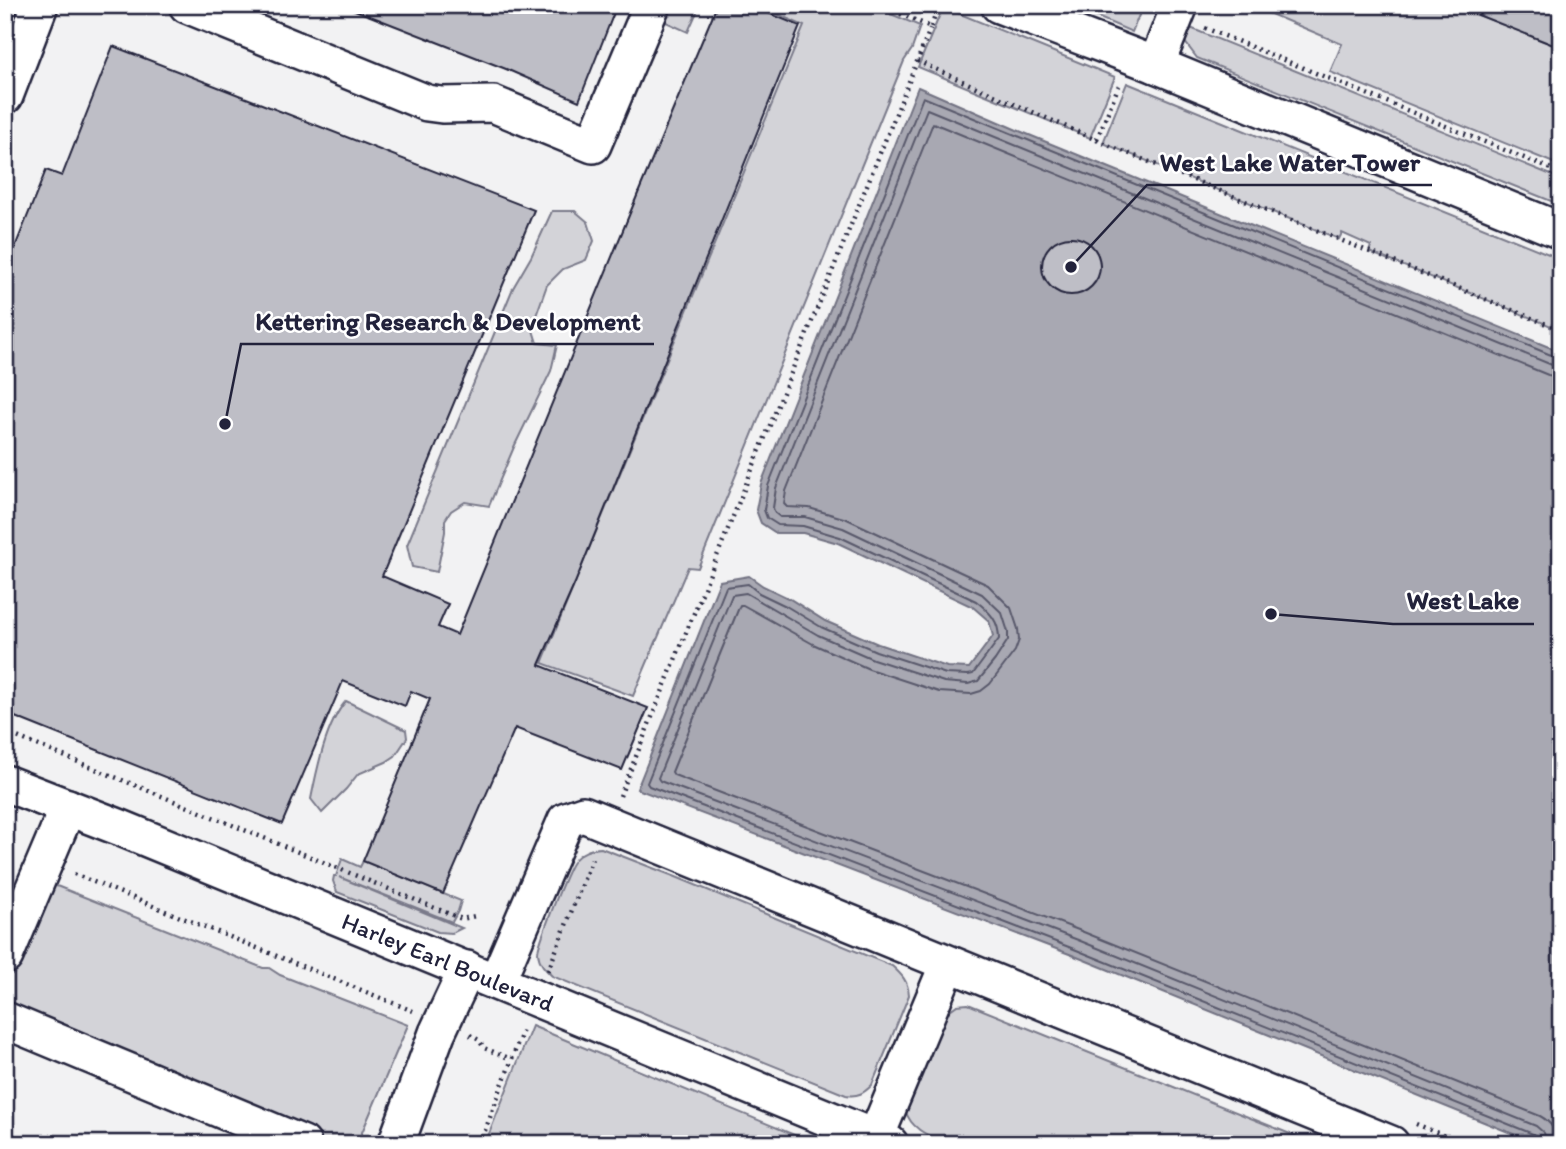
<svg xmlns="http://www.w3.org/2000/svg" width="1566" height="1149" font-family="Itim,sans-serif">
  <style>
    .green { fill: #d3d3d8; stroke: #7a7a8a; stroke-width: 2 }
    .water { fill: #a8a8b2; stroke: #727282; stroke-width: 2 }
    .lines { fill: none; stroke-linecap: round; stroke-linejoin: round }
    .shore { stroke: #58586b; stroke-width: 2 }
    .building { fill: #bebec6; stroke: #22223b; stroke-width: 2 }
    .minor-casing { stroke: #22223b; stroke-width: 40 }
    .path { stroke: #22223b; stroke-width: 4.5; stroke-dasharray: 2 5; stroke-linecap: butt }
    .minor { stroke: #fff; stroke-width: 35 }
    .labels { text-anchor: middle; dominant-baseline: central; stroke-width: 5; stroke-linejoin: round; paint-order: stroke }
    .street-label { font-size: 24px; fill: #22223b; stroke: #fff }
    .leader { fill: none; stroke: #22223b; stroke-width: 2.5 }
    .callout-dot { fill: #22223b; stroke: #fff; stroke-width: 2.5 }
    .callout-label { font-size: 26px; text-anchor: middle; font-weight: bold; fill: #22223b; stroke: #fff; stroke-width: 5; stroke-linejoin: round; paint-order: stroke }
  </style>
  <rect width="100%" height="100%" fill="#f2f2f3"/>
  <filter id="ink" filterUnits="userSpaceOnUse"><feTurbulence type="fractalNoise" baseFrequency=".0143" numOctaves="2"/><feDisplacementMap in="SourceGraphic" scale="14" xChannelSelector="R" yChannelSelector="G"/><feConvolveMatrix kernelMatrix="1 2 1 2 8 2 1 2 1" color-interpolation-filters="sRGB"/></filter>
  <g filter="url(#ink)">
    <!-- green -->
    <g class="green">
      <polygon points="662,5 700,5 688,32 657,18"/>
      <polygon points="757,5 869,5 920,26 912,49 904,61 698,568 688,567 633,696 542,663 804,26"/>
      <polygon points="1069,5 1136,5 1142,8 1132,32"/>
      <polygon points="1249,5 1453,5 1561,48 1561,166 1330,72 1342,44"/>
      <polygon points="943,7 1115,77 1090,138 918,67"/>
      <polygon points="1183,25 1561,179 1561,205 1197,58 1185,42"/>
      <polygon points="1127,83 1561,259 1561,330 1369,252 1371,246 1342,233 1339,239 1103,143"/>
      <polygon points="552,211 575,211 588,222 594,241 586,260 563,269 547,285 532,327 537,343 557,345 551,371 514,447 489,506 465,502 451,511 445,520 445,532 437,572 412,567 407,545 513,288 531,257"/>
      <path d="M 346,701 L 406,730 L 407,738 L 395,756 L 386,762 L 358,774 L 346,789 L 322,813 L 311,799 C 317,769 326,724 346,701 Z"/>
      <path d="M 601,848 L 676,877 L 892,966 C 902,975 908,981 909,995 L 872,1085 C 864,1093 858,1097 846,1095 L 552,976 C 545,969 539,963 538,953 C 537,946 567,870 573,862 C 579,853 591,848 601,848 Z"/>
      <polygon points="342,859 360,867 363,861 461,901 458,911 452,922 339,877 462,928 452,933 438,932 337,892 333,881 334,876 336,876"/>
      <polygon points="39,879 263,968 269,968 280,975 408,1025 357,1144 307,1144 5,1007 5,979"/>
      <path d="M 968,1004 L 1315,1144 L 948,1144 C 930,1136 912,1131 905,1110 L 943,1015 L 957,1005 Z"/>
      <polygon points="532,1026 816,1144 485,1144"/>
    </g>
    <!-- water -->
    <polygon class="water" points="918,87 1017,130 1561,352 1561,1144 1538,1144 1072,955 637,789 720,581 749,576 763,586 790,599 825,621 878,644 947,667 969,668 993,636 989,621 973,607 838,543 803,533 776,533 761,523 756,510 761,484"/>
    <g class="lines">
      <!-- shore -->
      <g class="shore">
        <path d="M 1538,1144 L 1537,1138 L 1533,1134 L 1074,949 L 649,786 L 647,783 L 726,587 L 748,584 L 759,593 L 786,606 L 821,627 L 876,651 L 946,674 L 968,675 L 973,674 L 999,639 C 999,621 990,612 976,601 L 840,537 L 803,526 L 778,525 L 767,518 L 764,510 L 768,486 L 923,97 L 1556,357 L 1561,358"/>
        <polyline points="1547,1144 1544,1133 1536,1126 1078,940 660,781 658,778 732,595 746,593 818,635 873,659 944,682 968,684 978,681 995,660 1008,640 1008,632 1002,613 982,594 843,528 805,517 780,517 775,513 773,508 776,488 927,109 1552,365 1561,366"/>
        <path d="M 1557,1144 C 1557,1131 1551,1122 1540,1116 L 1081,931 L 674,775 L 672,772 L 740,605 L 743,605 L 813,644 L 869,669 L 939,692 L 971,694 L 981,691 L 990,684 L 1015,651 L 1019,640 L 1018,629 L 1011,608 L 988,585 L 847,519 L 809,508 L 787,507 L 784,504 L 786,491 L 933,123 L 1548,375 L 1561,377"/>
      </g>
    </g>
    <!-- building -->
    <g class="building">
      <polygon points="342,5 617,5 579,101 506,69"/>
      <polygon points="717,5 749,5 800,26 575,583 539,665 648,708 622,770 515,728 443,894 363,861 430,699 411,691 405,706 343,681 282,824 5,713 5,272 46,170 62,176 113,46 534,210 382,576 448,604 438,627 457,635 639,191"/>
      <polygon points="1453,5 1561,5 1561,48"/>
      <circle cx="1071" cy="266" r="29"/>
    </g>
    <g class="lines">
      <!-- minor casing -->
      <g class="minor-casing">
        <g id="minor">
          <polyline points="187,5 427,103 442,105 493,104 593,145 652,5"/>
          <polyline points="999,5 1156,65 1561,231"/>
          <polyline points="1156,65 1180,5"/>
          <polyline points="5,96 40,5"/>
          <polyline points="5,783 121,828 890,1144"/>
          <polyline points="5,956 68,807"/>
          <polyline points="497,981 566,820 583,814 1391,1144"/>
          <polyline points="5,1020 303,1144"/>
          <polyline points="396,1144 437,1033 467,969"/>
          <polyline points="873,1144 948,964"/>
        </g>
      </g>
      <!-- path -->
      <g class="path">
        <polyline points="931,27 939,5"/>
        <polyline points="1205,28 1561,173"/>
        <polyline points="917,61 1103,143 1561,330"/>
        <polyline points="1097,139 1119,85"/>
        <polyline points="5,732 462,919 475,916"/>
        <polyline points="620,796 931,27 879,5"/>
        <polyline points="5,846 17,851"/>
        <polyline points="74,874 413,1011"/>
        <polyline points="548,971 592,859"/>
        <polyline points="470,1035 479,1040 484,1048 511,1059"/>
        <polyline points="1416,1124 1464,1144"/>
        <polyline points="480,1144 524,1027"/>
      </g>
      <!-- minor -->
      <use href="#minor" class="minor"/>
    </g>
  </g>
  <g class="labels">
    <!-- street labels -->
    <g class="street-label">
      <text transform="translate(448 962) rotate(22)">Harley Earl Boulevard</text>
    </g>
  </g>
  <!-- callouts -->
  <path class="leader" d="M1071 267L1147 185H1432M225 424L241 344H654M1271 614L1393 624H1534"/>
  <g class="callout-dot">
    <circle cx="1071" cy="267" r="7"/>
    <circle cx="225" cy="424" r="7"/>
    <circle cx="1271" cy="614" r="7"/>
  </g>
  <g class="callout-label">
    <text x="1290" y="171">West Lake Water Tower</text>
    <text x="448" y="330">Kettering Research &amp; Development</text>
    <text x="1463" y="609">West Lake</text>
  </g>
  <!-- margin -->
  <rect width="1566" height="1149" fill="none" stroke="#fff" stroke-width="28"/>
  <rect x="14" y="14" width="1538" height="1121" fill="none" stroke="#22223b" stroke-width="2.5" filter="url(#ink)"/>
</svg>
